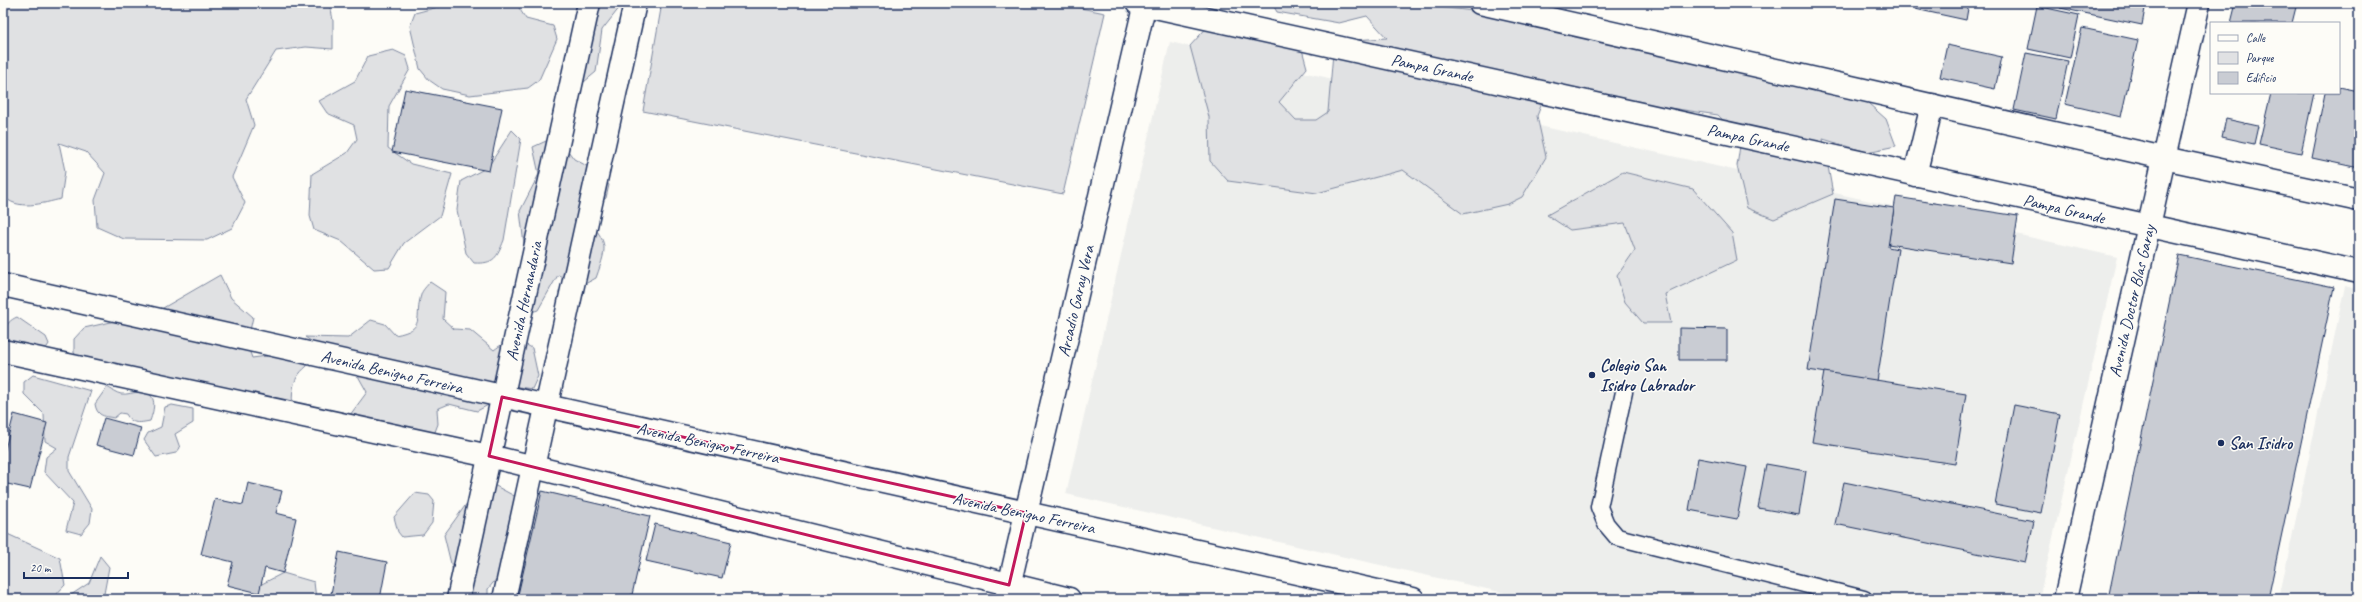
<svg xmlns="http://www.w3.org/2000/svg" width="2362" height="602" font-family="Caveat,sans-serif">
  <style>
    .built { fill: #edeeec }
    .green { fill: #e0e1e3; stroke: #7e88a0 }
    .building { fill: #c9ccd3; stroke: #1b2f5e }
    .lines { fill: none; stroke-linecap: round; stroke-linejoin: round }
    .lane-casing { stroke: #1b2f5e; stroke-width: 19 }
    .street-casing { stroke: #1b2f5e; stroke-width: 25 }
    .secondary-casing { stroke: #1b2f5e; stroke-width: 25 }
    .lane { stroke: #fdfcf7; stroke-width: 16 }
    .street { stroke: #fdfcf7; stroke-width: 22 }
    .secondary { stroke: #fdfcf7; stroke-width: 22 }
    .marked { fill: none; stroke: #c2185b; stroke-width: 3; stroke-linejoin: round }
    .poi-dot { fill: #1b2f5e; stroke: #fdfcf7; stroke-width: 1.5 }
    .labels { text-anchor: middle; dominant-baseline: central; stroke-width: 3; stroke-linejoin: round; paint-order: stroke }
    .street-label { font-size: 17px; fill: #1b2f5e; stroke: #fdfcf7 }
    .poi-label { font-size: 17px; font-weight: bold; fill: #1b2f5e; stroke: #fdfcf7; text-anchor: start }
  </style>
  <rect width="100%" height="100%" fill="#fdfcf7"/>
  <filter id="ink" filterUnits="userSpaceOnUse"><feTurbulence type="fractalNoise" baseFrequency=".025" numOctaves="2"/><feDisplacementMap in="SourceGraphic" scale="8" xChannelSelector="R" yChannelSelector="G"/><feConvolveMatrix kernelMatrix="1 2 1 2 8 2 1 2 1" color-interpolation-filters="sRGB"/></filter>
  <g filter="url(#ink)">
    <!-- built -->
    <g class="built">
      <polygon points="1170,42 2117,257 2039,599 1531,599 1066,494"/>
      <polygon points="2345,286 2359,290 2359,599 2279,599"/>
    </g>
    <!-- green -->
    <g class="green">
      <path d="M 3,3 L 330,3 L 333,21 L 333,49 L 306,47 L 276,51 L 246,99 L 254,125 L 232,177 L 245,203 L 232,228 L 207,240 L 124,239 L 97,227 L 95,200 L 105,173 L 86,152 L 59,143 L 65,171 L 61,199 C 44,203 16,212 3,195 Z"/>
      <polygon points="453,3 521,3 519,8 526,19 553,26 557,39 539,80 528,88 470,95 442,89 429,80 420,69 410,26 415,13"/>
      <polygon points="540,3 565,3 556,6 542,6"/>
      <polygon points="582,3 619,3 620,7 602,30 596,72 584,82 569,83 562,69 577,47"/>
      <polygon points="662,3 1056,3 1105,13 1063,194 643,111"/>
      <polygon points="1272,3 1403,3 1562,21 1833,72 1886,119 1896,146 1867,152 1823,139 1833,194 1774,219 1747,208 1737,166 1741,139 1718,115 1547,90 1537,116 1546,157 1522,197 1508,204 1463,214 1403,170 1317,193 1228,181 1210,161 1209,117 1190,46 1210,24 1300,42 1307,68 1279,102 1296,120 1316,120 1328,112 1334,41 1387,38 1367,16 1339,23 1277,12"/>
      <polygon points="393,50 406,56 410,69 389,106 388,148 411,164 452,174 440,216 404,243 389,268 374,269 341,241 314,230 310,216 312,174 347,153 357,139 354,125 327,113 319,101 355,81 368,56"/>
      <path d="M 512,130 L 521,139 L 504,240 C 497,258 494,264 474,263 L 466,253 L 457,210 L 461,181 L 488,167 Z"/>
      <path d="M 557,136 L 574,159 L 600,173 L 609,185 L 606,198 L 584,214 C 607,244 609,242 596,278 L 583,285 L 558,275 L 538,310 L 525,314 L 525,253 L 520,211 L 539,174 L 533,147 Z"/>
      <polygon points="1623,172 1693,189 1732,233 1737,260 1665,294 1671,323 1643,323 1625,302 1617,276 1635,250 1625,223 1570,230 1547,215"/>
      <path d="M 220,275 L 231,298 L 253,317 L 247,344 L 252,358 L 267,356 L 278,347 L 305,352 L 307,366 C 289,381 293,393 292,416 L 104,381 L 74,353 L 74,339 L 84,328 L 156,312 Z"/>
      <path d="M 430,282 L 445,292 L 443,319 L 454,329 L 470,330 L 494,350 C 508,339 517,339 532,348 L 538,376 L 532,389 L 505,385 L 490,404 L 477,411 L 449,404 L 437,409 L 438,424 L 433,437 L 350,429 L 350,415 L 367,392 L 353,367 L 325,370 L 316,359 L 317,345 L 305,337 L 348,338 L 371,320 L 385,324 L 395,335 C 427,329 414,318 421,295 C 422,290 427,286 430,282 Z"/>
      <path d="M 17,317 L 46,337 L 49,344 L 45,350 L 6,347 C 4,333 3,323 17,317 Z"/>
      <polygon points="33,375 91,391 69,457 69,471 92,509 90,523 81,534 66,530 73,503 44,472 46,457 57,448 45,441 44,414 24,394 24,382"/>
      <path d="M 107,387 C 111,389 116,393 121,394 C 127,395 134,392 140,392 C 159,392 154,410 150,421 C 139,423 132,425 126,414 L 120,413 L 114,418 C 103,416 97,416 95,404 Z"/>
      <polygon points="172,405 193,409 193,423 175,434 180,448 176,453 156,457 144,440 148,433 161,427 165,407"/>
      <polygon points="494,485 518,498 507,566 488,589 488,599 453,599 454,576 444,535 470,499"/>
      <polygon points="415,493 429,495 434,501 432,523 423,535 402,537 398,532 394,517"/>
      <polygon points="3,532 60,558 65,585 52,599 3,599"/>
      <polygon points="100,556 109,567 103,599 65,599 89,583"/>
      <polygon points="283,573 314,582 316,599 255,599 258,586"/>
    </g>
    <!-- building -->
    <g class="building">
      <polygon points="1916,3 1969,3 1966,20 1915,9"/>
      <polygon points="2061,3 2146,3 2142,25 2060,8"/>
      <polygon points="2236,3 2297,3 2292,23 2231,23"/>
      <polygon points="2037,6 2079,15 2070,58 2028,49"/>
      <polygon points="2082,28 2138,40 2121,117 2065,104"/>
      <polygon points="1947,45 2002,57 1995,89 1940,77"/>
      <polygon points="2026,53 2068,61 2056,119 2014,110"/>
      <polygon points="2339,87 2359,91 2359,168 2312,158 2325,93 2339,93"/>
      <polygon points="405,89 502,108 489,171 392,152"/>
      <polygon points="2271,93 2314,93 2301,153 2259,144"/>
      <polygon points="2226,119 2258,126 2254,144 2222,137"/>
      <polygon points="1896,197 2018,216 2011,263 1888,244"/>
      <polygon points="1835,199 1894,208 1888,247 1898,249 1877,381 1808,370"/>
      <polygon points="2179,255 2334,287 2268,599 2108,599"/>
      <polygon points="1679,328 1727,329 1727,360 1679,360"/>
      <polygon points="1824,372 1966,394 1955,464 1812,442"/>
      <polygon points="2014,405 2060,414 2041,513 1995,504"/>
      <polygon points="14,414 47,423 30,489 3,483 3,457"/>
      <polygon points="104,418 141,428 134,455 96,445"/>
      <polygon points="1698,458 1747,467 1737,519 1689,510"/>
      <polygon points="1766,464 1806,471 1799,515 1758,508"/>
      <polygon points="1844,482 2034,521 2025,563 1835,524"/>
      <polygon points="248,483 282,491 276,513 296,518 283,573 265,568 259,593 227,585 233,562 201,554 215,499 243,505"/>
      <polygon points="542,491 650,516 631,599 517,599"/>
      <polygon points="655,524 731,542 722,578 646,561"/>
      <polygon points="339,552 387,562 380,599 330,599"/>
    </g>
    <g class="lines">
      <!-- lane casing -->
      <g class="lane-casing">
        <polyline id="lane" points="1624,392 1599,507 1606,524 1617,537 1864,599"/>
      </g>
      <!-- street casing -->
      <g class="street-casing">
        <g id="street">
          <polyline points="1137,3 2359,272"/>
          <polyline points="1480,3 2164,158 2359,200"/>
          <polyline points="1915,175 1932,105"/>
          <polyline points="3,285 1413,599"/>
          <polyline points="3,351 489,456 1069,599"/>
          <polyline points="458,599 589,3"/>
          <polyline points="504,599 635,3"/>
          <polyline points="1006,599 1145,3"/>
        </g>
      </g>
      <!-- secondary casing -->
      <g class="secondary-casing">
        <polyline id="secondary" points="2065,599 2199,3"/>
      </g>
      <!-- lane -->
      <use href="#lane" class="lane"/>
      <!-- street -->
      <use href="#street" class="street"/>
      <!-- secondary -->
      <use href="#secondary" class="secondary"/>
    </g>
  </g>
  <!-- marked area -->
  <path class="marked" d="M 502,397 L 1026,513 L 1009,585 L 489,456 Z"/>
  <!-- markers -->
  <g class="poi-dot">
    <circle cx="1592" cy="375" r="4"/>
    <circle cx="2221" cy="443" r="4"/>
  </g>
  <g class="labels">
    <!-- street labels -->
    <g class="street-label">
      <text transform="translate(1432 68) rotate(12)">Pampa Grande</text>
      <text transform="translate(1748 138) rotate(12)">Pampa Grande</text>
      <text transform="translate(2064 209) rotate(13)">Pampa Grande</text>
      <text transform="translate(524 301) rotate(-78)">Avenida Hernandaria</text>
      <text transform="translate(1076 301) rotate(-77)">Arcadio Garay Vera</text>
      <text transform="translate(2132 301) rotate(-77)">Avenida Doctor Blas Garay</text>
      <text transform="translate(392 372) rotate(13)">Avenida Benigno Ferreira</text>
      <text transform="translate(708 443) rotate(12)">Avenida Benigno Ferreira</text>
      <text transform="translate(1024 513) rotate(12)">Avenida Benigno Ferreira</text>
    </g>
    <!-- poi labels -->
    <g class="poi-label">
      <text x="1600" y="365">Colegio San<tspan x="1600" dy="20">Isidro Labrador</tspan></text>
      <text x="2229" y="443">San Isidro</text>
    </g>
  </g>
  <!-- margin -->
  <rect width="2362" height="602" fill="none" stroke="#fdfcf7" stroke-width="16"/>
  <rect x="8" y="8" width="2346" height="586" fill="none" stroke="#1b2f5e" stroke-width="1.5" filter="url(#ink)"/>
  <!-- legend -->
  <rect x="2210" y="22" width="130" height="72" fill="#fdfcf7" stroke="#a3aaba"/>
  <rect x="2218" y="35" width="20" height="6" fill="#fdfcf7" stroke="#a3aaba"/>
  <text x="2246" y="42" font-size="12" fill="#1b2f5e">Calle</text>
  <rect x="2218" y="52" width="20" height="12" fill="#e0e1e3" stroke="#a3aaba"/>
  <text x="2246" y="62" font-size="12" fill="#1b2f5e">Parque</text>
  <rect x="2218" y="72" width="20" height="12" fill="#c9ccd3" stroke="#a3aaba"/>
  <text x="2246" y="82" font-size="12" fill="#1b2f5e">Edificio</text>
  <!-- scale -->
  <path d="M24 572v6h104v-6" fill="none" stroke="#1b2f5e" stroke-width="2"/>
  <text x="30" y="572" font-size="12" fill="#1b2f5e" stroke="#fdfcf7" stroke-width="3" paint-order="stroke">20 m</text>
</svg>
